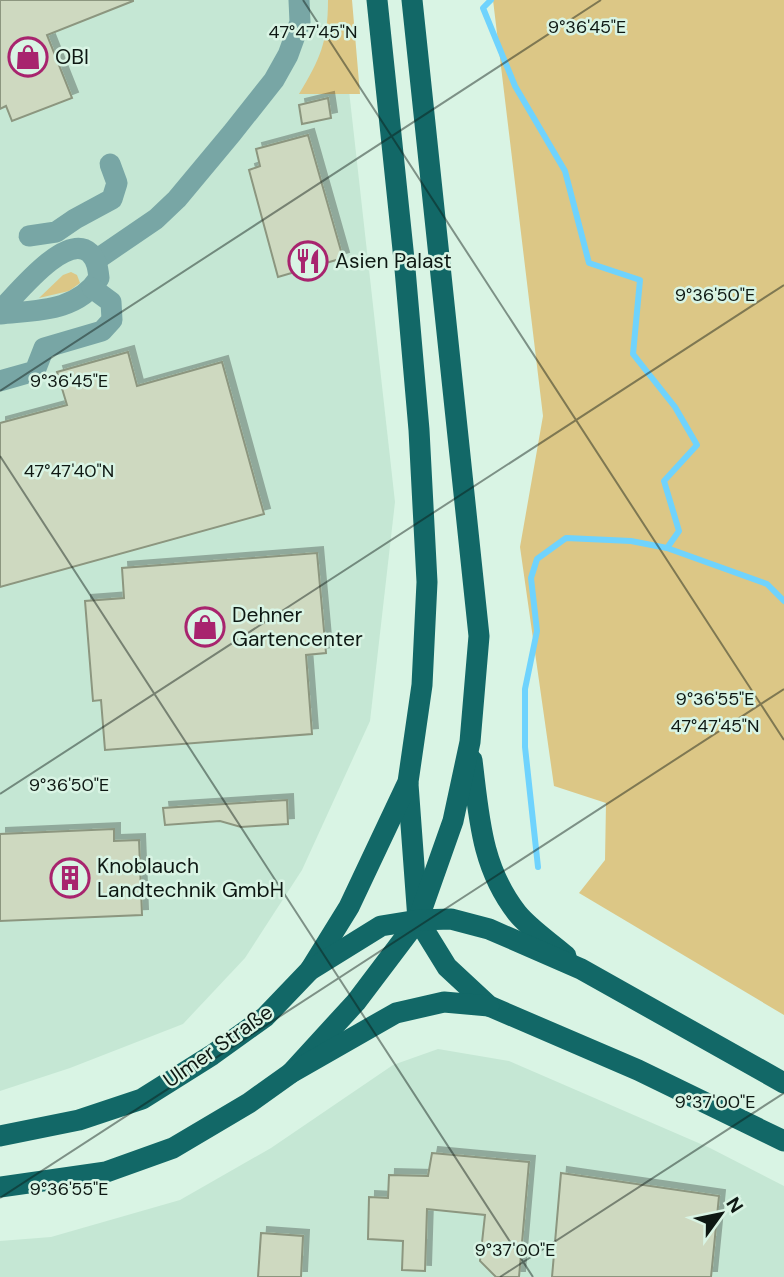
<svg xmlns="http://www.w3.org/2000/svg" width="784" height="1277" font-family="'DM Sans',sans-serif">
  <style>
    .built { fill: #c5e7d4 }
    .green { fill: #dcc786 }
    .lines { fill: none; stroke-linecap: round; stroke-linejoin: round }
    .stream { stroke: #6fd3fd; stroke-width: 6 }
    .building { fill: #ced9c0; stroke: #8c967f; stroke-width: 2; filter: url(#shadow) }
    .minor { stroke: #78a6a5; stroke-width: 21 }
    .major { stroke: #126867; stroke-width: 21 }
    .ticks { fill: none; stroke: #0e1813; stroke-width: 2; stroke-opacity: 0.45 }
    .labels { text-anchor: middle; dominant-baseline: central; stroke-width: 5; stroke-linejoin: round; paint-order: stroke }
    .poi-label { font-size: 21px; fill: #0e1813; stroke: #d9f4e4; text-anchor: start }
    .street-label { font-size: 21px; fill: #0e1813; stroke: #d9f4e4 }
    .ticks-label { font-size: 18px; text-anchor: middle; fill: #0e1813; stroke: #d9f4e4; stroke-width: 5; stroke-linejoin: round; paint-order: stroke }
  </style>
  <defs>
    <filter id="shadow"><feDropShadow dx="6" dy="-6" stdDeviation="0" flood-color="#0004"/></filter>
  </defs>
  <rect width="100%" height="100%" fill="#d9f4e4"/>
  <!-- built -->
  <g class="built">
    <polygon points="0,0 334,0 341,19 395,502 370,721 302,870 245,958 183,1024 70,1068 0,1091"/>
    <polygon points="438,1049 509,1061 710,1148 784,1186 784,1277 0,1277 0,1241 51,1237 180,1200 271,1148 393,1065"/>
  </g>
  <!-- green -->
  <g class="green">
    <path d="M 328,0 L 352,0 L 360,94 L 299,94 C 320,59 328,42 328,0 Z"/>
    <polygon points="493,0 784,0 784,1015 579,893 605,860 606,803 554,786 520,547 543,416"/>
    <polygon points="71,272 77,275 80,283 69,291 39,298 63,275"/>
  </g>
  <g class="lines">
    <!-- stream -->
    <g class="stream">
      <polyline points="491,0 483,8 515,86 565,171 589,263 640,280 633,354 675,407 697,445 664,481 679,531 667,548 631,541 566,538 537,559 531,578 537,631 525,689 525,747 538,867"/>
      <polyline points="667,548 767,584 784,601"/>
    </g>
  </g>
  <!-- building -->
  <g class="building">
    <polygon points="0,0 133,0 133,1 47,35 72,98 12,121 6,106 0,109"/>
    <polygon points="328,98 331,118 302,124 299,105"/>
    <polygon points="308,135 343,258 278,277 249,170 260,166 256,149"/>
    <polygon points="128,352 137,386 222,362 264,514 0,587 0,423 67,405 57,372"/>
    <polygon points="317,553 326,653 306,655 312,734 105,750 101,700 93,701 85,601 124,598 122,568"/>
    <polygon points="287,800 288,824 241,827 220,821 165,825 163,808"/>
    <polygon points="114,829 114,841 139,840 142,915 0,921 0,834"/>
    <polygon points="432,1153 529,1162 519,1277 496,1277 480,1261 485,1215 427,1209 425,1271 402,1270 403,1241 368,1239 369,1197 388,1198 389,1175 428,1176"/>
    <polygon points="561,1173 719,1196 711,1277 552,1277"/>
    <polygon points="261,1233 303,1236 301,1277 258,1277"/>
  </g>
  <g class="lines">
    <!-- minor -->
    <g class="minor">
      <polyline points="29,236 56,232 75,219 112,199 117,183 110,164"/>
      <polyline points="96,260 156,219 177,199 232,133 274,80 288,55 300,22 299,0"/>
      <path d="M 0,311 C 16,295 66,231 90,253 C 97,260 98,269 99,278 C 77,312 36,310 0,314"/>
      <polyline points="0,381 35,371 44,348 102,331 112,320 111,302 92,288"/>
    </g>
    <!-- major -->
    <g class="major">
      <path d="M 472,760 C 479,816 481,867 517,913 C 530,929 550,942 566,956"/>
      <polyline points="408,784 418,920 447,967 489,1006 638,1070 784,1141"/>
      <polyline points="310,970 349,907 408,782 422,685 427,582 419,430 405,269 377,0"/>
      <polyline points="291,1073 356,1002 418,920 453,821 470,742 479,636 412,0"/>
      <polyline points="0,1136 79,1120 142,1099 212,1055 265,1017 310,970 381,926 418,920 451,919 489,929 581,969 784,1083"/>
      <polyline points="0,1187 106,1172 173,1148 249,1103 291,1073 396,1013 444,1002 489,1006"/>
    </g>
  </g>
  <!-- ticks -->
  <path class="ticks" d="M 303,0 L 784,740M 0,391 L 601,0M 0,456 L 533,1277M 0,794 L 784,285M 0,1198 L 784,689M 500,1277 L 784,1093"/>
  <!-- icons -->
  <defs>
    <g id="shop-ring" transform="scale(2.0125)"><circle r="9.5" fill="#d9f4e4" stroke="#a8246e" stroke-width="1.5"/><path d="M-5-2.5h2.3a2.7 3.5 0 0 1 5.4 0H5L5.5 6h-11ZM-1.5-2.5h3a1.5 2.3 0 0 0-3 0Z" fill="#a8246e"/></g>
    <g id="restaurant-ring" transform="scale(2.0125)"><circle r="9.5" fill="#d9f4e4" stroke="#a8246e" stroke-width="1.5"/><path d="M-5-6h1v4h1v-4h1v4h1v-4h1v5L-1.5 .5V6h-2V.5L-5-1ZM5-6V6H3V1.5H1.5Q1.5-4 5-6Z" fill="#a8246e"/></g>
    <g id="building-ring" transform="scale(2.0125)"><circle r="9.5" fill="#d9f4e4" stroke="#a8246e" stroke-width="1.5"/><path d="M-4-6H4V6H1V3H-1V6H-4ZM-2.5-4.3h1.7v1.8h-1.7ZM.8-4.3h1.7v1.8H.8ZM-2.5-1h1.7V.8h-1.7ZM.8-1h1.7V.8H.8Z" fill="#a8246e"/></g>
  </defs>
  <g fill-rule="evenodd">
    <use href="#shop-ring" x="28" y="57"/>
    <use href="#restaurant-ring" x="308" y="261"/>
    <use href="#shop-ring" x="205" y="627"/>
    <use href="#building-ring" x="70" y="878"/>
  </g>
  <g class="labels">
    <!-- poi labels -->
    <g class="poi-label">
      <text x="55" y="57">OBI</text>
      <text x="335" y="261">Asien Palast</text>
      <text x="232" y="615">Dehner<tspan x="232" dy="24">Gartencenter</tspan></text>
      <text x="97" y="866">Knoblauch<tspan x="97" dy="24">Landtechnik GmbH</tspan></text>
    </g>
    <!-- street labels -->
    <g class="street-label">
      <text transform="translate(218 1046) rotate(-35)">Ulmer Straße</text>
    </g>
  </g>
  <g class="ticks-label">
    <text x="587" y="33">9°36'45"E</text>
    <text x="313" y="38">47°47'45"N</text>
    <text x="715" y="301">9°36'50"E</text>
    <text x="69" y="387">9°36'45"E</text>
    <text x="69" y="477">47°47'40"N</text>
    <text x="715" y="705">9°36'55"E</text>
    <text x="715" y="732">47°47'45"N</text>
    <text x="69" y="791">9°36'50"E</text>
    <text x="715" y="1108">9°37'00"E</text>
    <text x="69" y="1195">9°36'55"E</text>
    <text x="515" y="1256">9°37'00"E</text>
  </g>
  <!-- north arrow -->
  <g transform="translate(721 1214) rotate(57)" stroke="#d9f4e4" stroke-width="5" paint-order="stroke">
  <path d="M0-5L12 26L0 18L-12 26Z" fill="#0e1813"/>
  <text y="-10" font-size="19" font-weight="bold" text-anchor="middle" fill="#0e1813">N</text>
  </g>
</svg>
